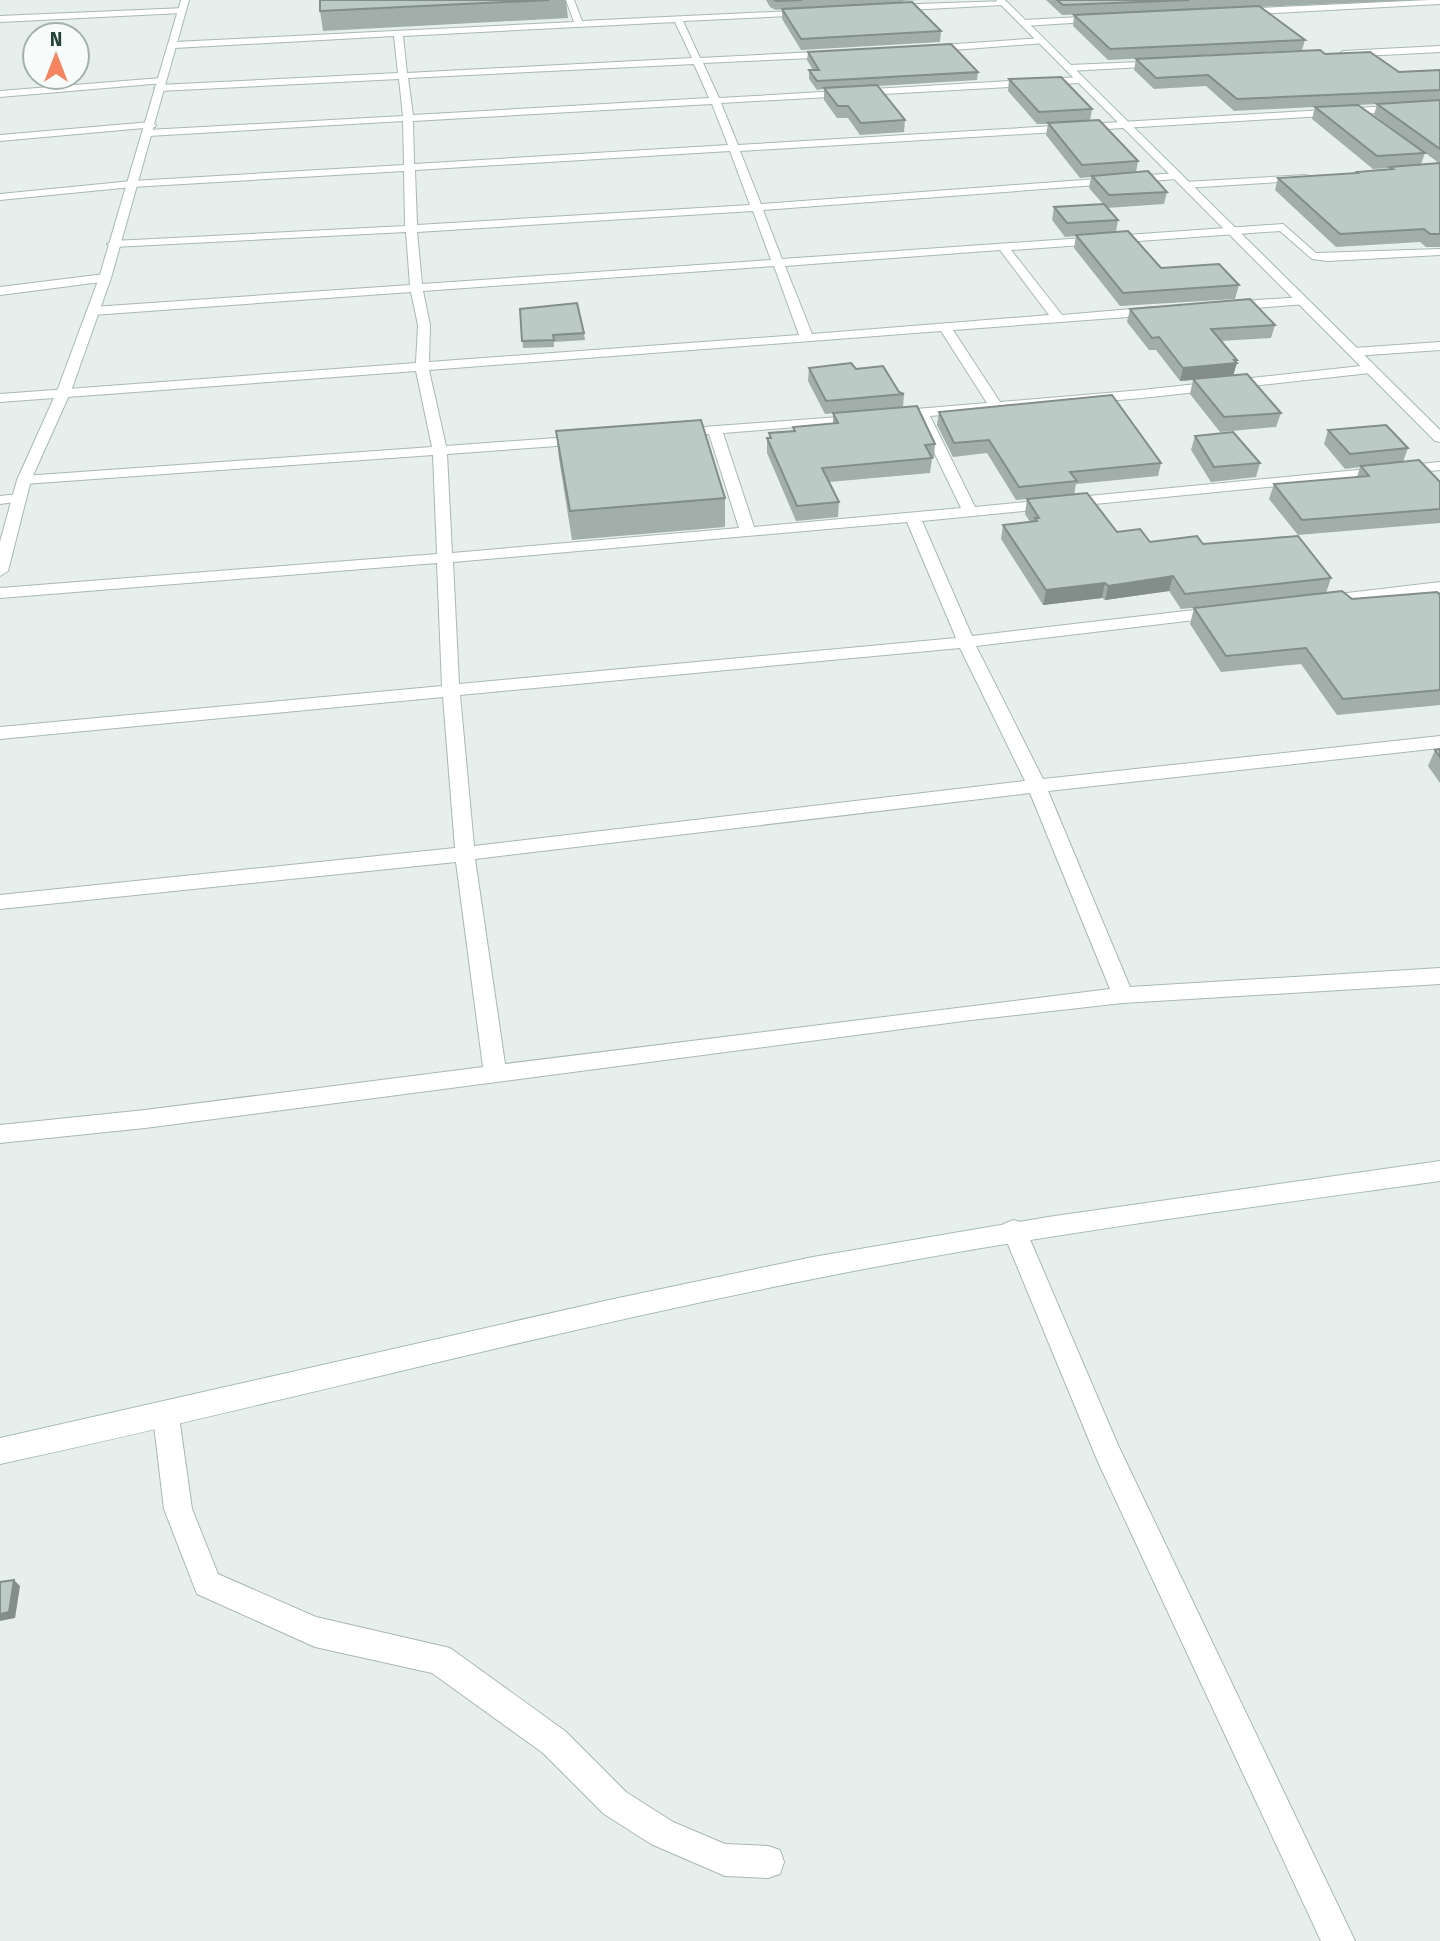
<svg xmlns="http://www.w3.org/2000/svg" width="1440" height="1941" font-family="'Fira Sans',sans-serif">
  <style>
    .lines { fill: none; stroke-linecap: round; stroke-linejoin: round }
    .street-casing { stroke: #a8b8b2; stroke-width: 2 }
    .secondary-casing { stroke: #a4bbb3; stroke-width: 2 }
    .street { fill: #fff; fill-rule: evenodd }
    .secondary { fill: #fff; fill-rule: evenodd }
    .wall { fill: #a1aea9; fill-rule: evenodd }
    .shaded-wall { fill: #838d89 }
    .building { fill: #bbcac4; stroke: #838d89; stroke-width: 2 }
  </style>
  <rect width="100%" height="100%" fill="#e6efeb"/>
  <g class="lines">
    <!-- street casing -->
    <g class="street-casing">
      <g id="street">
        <path d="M 566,0 L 574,0 L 582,21 L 814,10 L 811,15 L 683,21 L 700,58 L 835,51 L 839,54 L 835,57 L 703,63 L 719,98 L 1080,77 L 1085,80 L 1080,83 L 721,103 L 738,145 L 1440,103 L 1440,109 L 740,151 L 761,204 L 1177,173 L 1182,176 L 1177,179 L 763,210 L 782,259 L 1283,224 L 1316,253 L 1440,249 L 1440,255 L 1328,261 L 1312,259 L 1280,231 L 1011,250 L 1062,315 L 1155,307 L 1161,311 L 1155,315 L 953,330 L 1000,402 L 1142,390 L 1370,365 L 1377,369 L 1370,373 L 1142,398 L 930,416 L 975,507 L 1440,462 L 1440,470 L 922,521 L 972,636 L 1220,607 L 1228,612 L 1220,617 L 976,646 L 1043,779 L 1440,736 L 1440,748 L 1048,791 L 1130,987 L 1440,968 L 1440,984 L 1123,1003 L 971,1020 L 145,1128 L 0,1143 L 0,1125 L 145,1110 L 483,1067 L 456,862 L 0,909 L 0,895 L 455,848 L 443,697 L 0,739 L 0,727 L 442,686 L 437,563 L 0,598 L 0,588 L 437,554 L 433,455 L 24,484 L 17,480 L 24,476 L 432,447 L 416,371 L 0,402 L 0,394 L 416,363 L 418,325 L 411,292 L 93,315 L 87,311 L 93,307 L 410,285 L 406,232 L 113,247 L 107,244 L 113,241 L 405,226 L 404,171 L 132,187 L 0,200 L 0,194 L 132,181 L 404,165 L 403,121 L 148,136 L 143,133 L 148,130 L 403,116 L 399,79 L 159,91 L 154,88 L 159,85 L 398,73 L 394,36 L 174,48 L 170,45 L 174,42 L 574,22 ZM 675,22 L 692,58 L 407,73 L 403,36 ZM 694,64 L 709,98 L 413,115 L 408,78 ZM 712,104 L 728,145 L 414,164 L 413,121 ZM 730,151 L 750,205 L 417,225 L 415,170 ZM 753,211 L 771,260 L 422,284 L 417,232 ZM 1000,250 L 1049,315 L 812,334 L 785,266 ZM 774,266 L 799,335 L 429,362 L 430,325 L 423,291 ZM 941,331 L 987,403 L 892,411 L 885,415 L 892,419 L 917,417 L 961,508 L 754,527 L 723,433 L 860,422 L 867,418 L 865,415 L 676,429 L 671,430 L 671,436 L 709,434 L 739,528 L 452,553 L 447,454 L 584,444 L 591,440 L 584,436 L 446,446 L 429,370 ZM 907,522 L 956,638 L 459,684 L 453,562 ZM 960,648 L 1025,781 L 474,846 L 460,695 ZM 1030,793 L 1110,989 L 505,1064 L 475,859 Z"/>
        <polygon points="1430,0 1440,0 1440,4 1238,15 1234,12 1238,9"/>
        <polygon points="1006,1 1003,5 889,11 885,8 889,5"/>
        <polygon points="185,8 182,13 0,22 0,16"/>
        <polygon points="1101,16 1104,21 1023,26 1019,23 1023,20"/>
        <polygon points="1042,38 1046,41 1045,43 927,52 923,49 927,46"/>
        <polygon points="1440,46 1440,52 1343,57 1339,54 1343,51"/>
        <polygon points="1164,61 1166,63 1161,66 1069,71 1064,68 1069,65"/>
        <polygon points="161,78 166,81 164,83 0,97 0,91"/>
        <polygon points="151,122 156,125 155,127 0,141 0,135"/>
        <polygon points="1306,175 1311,178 1310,180 1185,188 1180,185 1185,182"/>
        <polygon points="105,274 109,275 109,281 0,295 0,287"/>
        <polygon points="1302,297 1308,301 1306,304 1229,310 1223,306 1229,302"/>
        <polygon points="1440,342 1440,350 1354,356 1348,352 1354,348"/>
        <polygon points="18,494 23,495 25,498 23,501 0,504 0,496"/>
        <polygon points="1440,582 1440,592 1322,606 1314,601 1322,596"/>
        <polygon points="1014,1220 1023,1223 1026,1230 1118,1445 1355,1941 1321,1941 1098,1462 1002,1230 1005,1223"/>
        <polygon points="166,1404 175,1408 179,1417 192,1509 218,1574 316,1617 450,1648 565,1731 626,1792 673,1822 725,1844 768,1846 780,1850 784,1862 780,1874 768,1878 725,1876 651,1844 604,1814 543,1753 432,1673 315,1647 197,1594 164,1509 153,1417 157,1408"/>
      </g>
    </g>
    <!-- secondary casing -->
    <g class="secondary-casing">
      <g id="secondary">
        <polygon points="181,0 189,0 111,278 71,391 31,480 8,571 0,576 0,542 17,480 57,391 99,278"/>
        <polygon points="996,0 1005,0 1440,430 1440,442 1435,441"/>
        <path d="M 1440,1161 L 1440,1181 C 1231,1210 1021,1237 813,1279 C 540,1333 272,1405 0,1464 L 0,1438 L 609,1300 L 813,1257 L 1048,1217 Z"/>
      </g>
    </g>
    <!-- street -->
    <use href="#street" class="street"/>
    <!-- secondary -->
    <use href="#secondary" class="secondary"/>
  </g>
  <!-- wall -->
  <g class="wall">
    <polygon points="320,0 566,0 568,18 323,31 320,11"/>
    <polygon points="766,0 917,0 903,1 903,2 941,31 940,42 801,50 782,19 782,9 776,10 770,7"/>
    <polygon points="1046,0 1417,0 1260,7 1305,40 1302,50 1108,60 1073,26 1074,15 1137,12 1062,15"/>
    <polygon points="808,52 978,72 977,80 878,86 905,120 904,132 860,135 848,118 837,118 824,100 824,89 817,90 809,79 809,70 813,70 807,60"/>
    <path d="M 1325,54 L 1399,72 L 1440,70 L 1440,247 L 1426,247 L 1420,242 L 1336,247 L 1275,190 L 1278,178 L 1356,173 L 1357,172 L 1389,170 L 1390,168 L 1373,169 L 1312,119 L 1315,107 L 1334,106 L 1234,111 L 1206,86 L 1154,89 L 1134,70 L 1136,59 ZM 1377,104 L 1374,115 L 1439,163 L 1421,164 L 1425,153 L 1358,105 Z"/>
    <polygon points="1009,79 1092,109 1090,121 1138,161 1136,172 1167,192 1164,204 1107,208 1118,220 1116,232 1161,268 1239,285 1235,299 1120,306 1074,248 1076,236 1065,237 1052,220 1054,207 1103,204 1089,188 1091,177 1080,178 1046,135 1048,124 1037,124 1008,91"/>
    <polygon points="520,309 584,333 585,340 554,342 554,347 523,348"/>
    <polygon points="1130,309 1275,325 1271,338 1221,341 1237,360 1233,375 1281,413 1276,427 1220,432 1190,394 1193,380 1180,381 1156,350 1149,350 1127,322"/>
    <polygon points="809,368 856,369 904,394 903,407 825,414 808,381"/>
    <polygon points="939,412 1161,463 1158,476 1076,484 1074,495 1117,532 1150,542 1203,544 1331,578 1326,593 1181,609 1169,591 1105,600 1102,598 1043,605 1001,539 1003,525 1030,522 1025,514 1027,499 1016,500 987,453 953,457 937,425"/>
    <polygon points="833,413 935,444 934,458 932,459 930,473 829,482 839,502 838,517 796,521 767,453 767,438 769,438 769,433 793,431 793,427 833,424"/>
    <polygon points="1328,430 1408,448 1403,462 1440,482 1440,523 1298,535 1269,499 1274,484 1357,477 1360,467 1345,469 1324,444"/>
    <polygon points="556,431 725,498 725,527 572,540 559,459"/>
    <polygon points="1195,436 1260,463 1256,477 1211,482 1191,450"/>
    <polygon points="1440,595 1440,705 1337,715 1301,664 1221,672 1190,624 1194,608"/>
    <polygon points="1440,749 1440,783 1428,766 1435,750"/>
  </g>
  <!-- shaded-wall -->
  <g class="shaded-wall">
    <polygon points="1237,363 1233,376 1180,381 1183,368"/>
    <polygon points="1173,576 1169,591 1105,600 1108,586"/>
    <polygon points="1105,583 1102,598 1043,605 1046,590"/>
    <polygon points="14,1580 20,1586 15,1618 0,1621 0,1614"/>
  </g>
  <!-- building -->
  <g class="building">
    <polygon points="320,0 549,0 320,11"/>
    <polygon points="774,0 802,0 776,1"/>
    <polygon points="1057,0 1189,0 1063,5"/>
    <polygon points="912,2 941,31 801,39 782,9"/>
    <polygon points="1259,6 1305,40 1110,49 1074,15"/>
    <polygon points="951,44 978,72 817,81 809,70 819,70 808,52"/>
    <polygon points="1320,50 1325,54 1370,52 1399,72 1440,70 1440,90 1237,99 1208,75 1156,78 1136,59"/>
    <polygon points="1061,77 1092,109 1039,112 1009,79"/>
    <polygon points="877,85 905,120 861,123 848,106 838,106 824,88"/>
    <polygon points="1440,100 1440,149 1377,104"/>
    <polygon points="1358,105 1425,153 1377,156 1315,107"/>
    <polygon points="1099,120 1138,161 1082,165 1048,123"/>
    <polygon points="1440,163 1440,234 1430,234 1424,229 1340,234 1278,178 1358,173 1357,172 1393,169 1390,167"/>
    <polygon points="1148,171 1167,192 1109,195 1092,176"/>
    <polygon points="1104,204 1118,220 1067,223 1054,207"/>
    <polygon points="1128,231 1161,268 1219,264 1239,285 1123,293 1076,235"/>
    <polygon points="1250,299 1275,325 1211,329 1237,360 1234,360 1237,363 1183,368 1159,337 1152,338 1130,309"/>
    <polygon points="577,303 584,333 553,335 554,340 522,341 520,309"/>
    <polygon points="851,363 856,369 883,366 899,392 904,394 826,401 809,368"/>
    <polygon points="1247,374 1281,413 1224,417 1193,379"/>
    <polygon points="1112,395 1161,463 1070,472 1077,481 1019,487 989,440 954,443 939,412"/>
    <polygon points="917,406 935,444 925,445 932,458 822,468 839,502 797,506 767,438 771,438 769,433 795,431 793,427 838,423 833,413"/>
    <polygon points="701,420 725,498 570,511 556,431"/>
    <polygon points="1386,425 1408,448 1350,454 1328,430"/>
    <polygon points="1233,432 1260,463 1214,467 1195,436"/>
    <polygon points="1419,460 1440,482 1440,509 1302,520 1274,484 1369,476 1361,466"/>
    <polygon points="1087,493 1117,532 1140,529 1150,542 1197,536 1203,544 1298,536 1331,578 1185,594 1173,576 1108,586 1105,583 1046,590 1003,525 1037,521 1035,518 1039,518 1027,499"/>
    <polygon points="1342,591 1352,599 1437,592 1440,595 1440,690 1343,699 1306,648 1226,656 1194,608"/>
    <polygon points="1440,749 1440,757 1435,750"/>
    <polygon points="14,1580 9,1612 0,1614 0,1582"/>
  </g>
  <!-- north arrow -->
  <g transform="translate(56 56)"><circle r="33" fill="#f7fbf9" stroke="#a3b1ad" stroke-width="2"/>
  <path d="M0-5L12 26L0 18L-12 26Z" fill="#f4845f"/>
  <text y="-10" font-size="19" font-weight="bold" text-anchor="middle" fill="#24423a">N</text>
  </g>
</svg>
